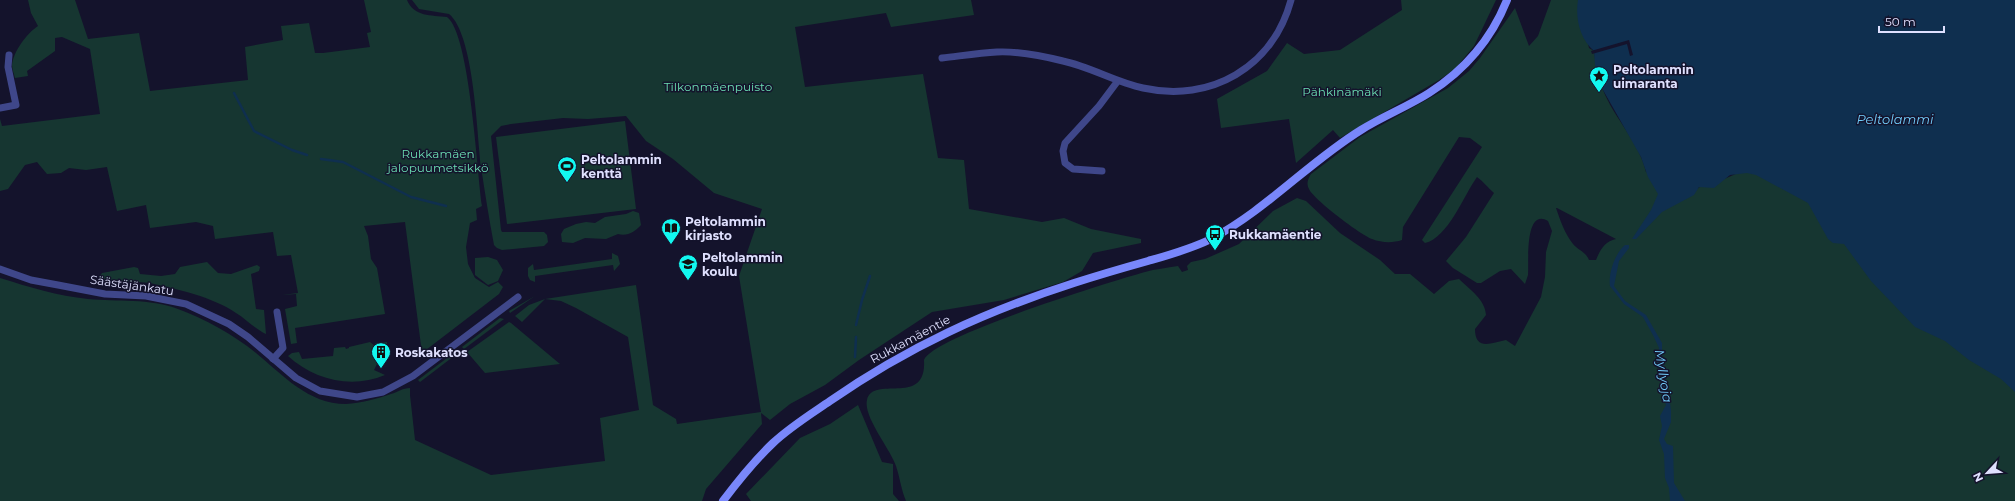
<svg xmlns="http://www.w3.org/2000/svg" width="2015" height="501" font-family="Montserrat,sans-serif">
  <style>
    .green { fill: #163631; fill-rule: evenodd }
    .water { fill: #0f2f4f }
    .pier { fill: #14132c }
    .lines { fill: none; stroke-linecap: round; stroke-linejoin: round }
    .stream { stroke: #0f2f4f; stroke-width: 2.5 }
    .street { stroke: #3f478a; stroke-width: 7 }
    .secondary { stroke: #7987fb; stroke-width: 8 }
    .labels { text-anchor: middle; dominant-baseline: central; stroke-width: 3; stroke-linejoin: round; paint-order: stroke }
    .poi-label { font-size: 12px; font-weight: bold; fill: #dfe0fe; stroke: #14132c; text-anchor: start }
    .park-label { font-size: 12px; fill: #6bdeb2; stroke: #14132c }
    .street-label { font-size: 12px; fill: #dfe0fe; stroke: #14132c }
    .water-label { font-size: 13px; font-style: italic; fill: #71cdfb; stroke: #14132c }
  </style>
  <rect width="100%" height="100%" fill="#14132c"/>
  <!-- green -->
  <g class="green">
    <path d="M 28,0 L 75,0 L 88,39 L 139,33 L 150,91 L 248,80 L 245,47 L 283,40 L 281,26 L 309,23 L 315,53 L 323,53 L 370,47 L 367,33 L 371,32 L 364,0 L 407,0 C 414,17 431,15 447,17 C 470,34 477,173 482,206 L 476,209 L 477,220 L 470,223 L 466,247 L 468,264 L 475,278 L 489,287 L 498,282 L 503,287 L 499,294 L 422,353 L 405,222 L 364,226 L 368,236 L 371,259 L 377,268 L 385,314 L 295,328 L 297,343 L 291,344 L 285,309 L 297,306 L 296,294 L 282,295 L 298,293 L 291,255 L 277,256 L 273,232 L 215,239 L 213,226 L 196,222 L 150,228 L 146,205 L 117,211 L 107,167 L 86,170 L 69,168 L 61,173 L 47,174 L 37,162 L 25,165 L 8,189 L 0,191 L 0,119 L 2,126 L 100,114 L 90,49 L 62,37 L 55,38 L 55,51 L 27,71 L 28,76 L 15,78 C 14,74 12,69 12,65 C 13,52 27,33 38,26 L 31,13 Z"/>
    <path d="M 412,0 L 971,0 L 974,15 L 891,27 L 886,13 L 795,27 L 805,87 L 923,74 L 938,158 L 964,160 L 969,209 L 1042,222 L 1064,218 L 1091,229 L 1141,239 L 1141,243 L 1093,253 L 1082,271 L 1063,282 L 1004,300 L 932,312 L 859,360 L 825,385 L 790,404 L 770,420 L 761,413 L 762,424 L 706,489 L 702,501 L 0,501 L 0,278 C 29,287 58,296 88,299 C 118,302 149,298 178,309 C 205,319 234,335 256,353 C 283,375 308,404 346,404 C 361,403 377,399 391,394 C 398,392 403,388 410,388 L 410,395 L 415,440 L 491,475 L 605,461 L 600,418 L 639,410 L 628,337 L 576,308 L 561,301 L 545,299 L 522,322 L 515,316 L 529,305 L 545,299 L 636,285 L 653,405 L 676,419 L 677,424 L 761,412 L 739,276 L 762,209 L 714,193 L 673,159 L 646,141 L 626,116 L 588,119 L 563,118 L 511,124 L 501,126 L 491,136 L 501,230 L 502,232 L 544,232 L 547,235 L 548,242 L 544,246 L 502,250 L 497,248 L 494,245 C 489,219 485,193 481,167 C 477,133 474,34 449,14 L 419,9 Z"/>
    <polygon points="1401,0 1496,0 1474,46 1455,69 1439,80 1340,138 1333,130 1296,163 1289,119 1221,128 1217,99 1267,71 1287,43 1304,54 1340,50 1402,10"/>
    <path d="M 1551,0 L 1578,0 L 1589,48 L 1594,51 C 1596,65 1597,77 1603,90 C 1614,118 1639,142 1646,172 L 1697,189 L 1701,186 L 1706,187 L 1747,169 L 1776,177 L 1813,204 L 2015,386 L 2015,501 L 906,501 C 901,489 900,478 896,466 C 891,450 863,417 867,400 C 873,374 927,408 924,360 C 933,336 1113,281 1145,272 C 1155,269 1167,268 1178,266 L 1182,272 L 1188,270 L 1187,266 L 1191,262 L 1205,259 L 1239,244 L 1273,211 L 1297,198 L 1306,201 L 1340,233 L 1380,260 L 1395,274 L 1410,274 L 1434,294 L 1449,281 L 1459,279 C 1470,290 1485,299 1486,315 L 1475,329 C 1475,351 1491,343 1506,340 L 1515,346 L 1541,297 L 1545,277 L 1546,252 L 1552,231 L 1548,221 C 1524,207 1529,264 1528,275 C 1527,278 1526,281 1525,284 L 1511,269 L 1500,271 L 1481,283 L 1477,283 L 1453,268 L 1446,261 L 1466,237 L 1494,193 C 1487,187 1484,182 1477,177 C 1464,195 1448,238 1425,243 L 1422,240 L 1482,147 L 1470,138 L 1459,137 L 1403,227 L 1402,240 C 1393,243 1382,243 1372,239 C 1361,235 1313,199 1309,189 C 1306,183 1308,179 1311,174 L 1360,137 L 1448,88 L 1469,71 L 1480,58 L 1515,8 L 1529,46 L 1538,36 ZM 1556,208 L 1557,208 L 1616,239 C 1605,241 1600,250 1596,260 L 1589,260 C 1586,252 1578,250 1573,244 C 1565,234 1560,220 1556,208 Z"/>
    <polygon points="625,121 636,209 507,224 496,137"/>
    <path d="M 633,211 L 639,213 L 641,225 C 636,231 627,237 618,234 L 606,239 L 585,238 L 573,243 L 562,242 L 561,234 L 564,229 L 576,224 L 586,222 L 595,223 L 605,217 L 626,214 Z"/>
    <polygon points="612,253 618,256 620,264 614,271 613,265 535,276 535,282 530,280 528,276 528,268 533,264 534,270 612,259"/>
    <polygon points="488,257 497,260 503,270 498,281 488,285 475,275 475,258"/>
    <path d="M 207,262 L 218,273 L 231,274 L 257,265 L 260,267 L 259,271 L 251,274 L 256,309 L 264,310 L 266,334 C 255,329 246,319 236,313 C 213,297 177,289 150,283 C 138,281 107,284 99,277 L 102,273 L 134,267 L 138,268 L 140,274 L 161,276 L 175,274 L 180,267 Z"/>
    <polygon points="535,296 510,313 509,311"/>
    <polygon points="500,318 504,319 464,349 462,347"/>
    <polygon points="509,322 511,323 560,364 485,373 467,352"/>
    <path d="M 370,342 L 381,351 L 384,366 L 390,368 L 377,364 L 374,370 L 385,375 C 352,389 314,380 288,356 L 292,353 L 299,352 L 302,359 L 333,356 L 334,348 L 345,347 L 346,349 L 349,348 L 349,347 Z"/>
    <polygon points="387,342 387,349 380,348 375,343"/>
    <polygon points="455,352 458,353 420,382 418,380"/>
    <polygon points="858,405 882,462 893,464 893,494 899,501 751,501 746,494 800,438 830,424"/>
  </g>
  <!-- water -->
  <g class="water">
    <path d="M 1578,0 L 2015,0 L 2015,392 L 2001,379 L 1969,360 L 1945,341 L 1915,327 L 1871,281 L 1844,244 L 1833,243 L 1828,239 L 1808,203 L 1756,175 L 1747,173 L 1730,175 L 1714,188 L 1699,187 L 1694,195 L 1662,212 L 1636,239 L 1632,239 L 1651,210 L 1658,194 L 1648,177 L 1641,157 L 1603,90 L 1595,65 L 1594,51 C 1580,39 1575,19 1578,0 Z"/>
    <path d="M 1625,245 L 1629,245 L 1629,248 L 1619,261 L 1614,286 L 1625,301 L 1646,315 L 1662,343 L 1662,360 L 1665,370 L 1665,391 L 1670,403 L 1671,411 L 1671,422 L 1664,439 L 1667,444 L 1673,446 L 1674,483 L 1685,501 L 1670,501 L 1669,488 L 1665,478 L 1664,454 L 1659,440 L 1662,426 L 1660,416 L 1666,405 L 1662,392 L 1661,372 L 1657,363 L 1659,348 L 1654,337 L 1643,317 L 1624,304 L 1610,286 C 1608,274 1615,253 1625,245 Z"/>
  </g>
  <!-- pier -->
  <polygon class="pier" points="1629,40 1633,55 1630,56 1627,44 1592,54 1591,51"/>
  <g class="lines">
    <!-- stream -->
    <g class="stream">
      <polyline points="234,93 254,131 292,150 307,155"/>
      <polyline points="321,159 343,162 411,197 446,206"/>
      <polyline points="856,325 862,300 870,276"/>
      <polyline points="855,357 856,337"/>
    </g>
    <!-- street -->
    <g class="street">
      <path d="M 942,58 C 960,56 979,53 997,52 C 1018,51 1043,56 1063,61 C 1091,67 1115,82 1143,88 C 1211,103 1273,67 1291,0"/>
      <polyline points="0,108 16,105 8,67 9,55"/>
      <polyline points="1102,171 1073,169 1065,163 1063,151 1065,143 1099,106 1117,82"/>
      <polyline points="0,269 31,280 58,285 105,294 146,296 186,304 229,324 248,337 296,378 320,391 357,397 383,392 413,376 518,297"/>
      <polyline points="273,359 283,348 277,312"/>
    </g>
    <!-- secondary -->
    <path class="secondary" d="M 723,501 C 738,481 754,461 773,443 C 790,427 811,414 830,401 C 908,347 984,312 1074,283 C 1099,275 1123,268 1148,261 C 1169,255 1191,249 1211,239 C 1266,210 1309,162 1361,130 C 1383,116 1407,107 1429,93 C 1465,70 1491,40 1507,0"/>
  </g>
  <!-- icons -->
  <defs>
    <g id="sight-pin" transform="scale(1)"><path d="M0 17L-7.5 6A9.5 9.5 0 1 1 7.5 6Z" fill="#12f8f0" stroke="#14132c"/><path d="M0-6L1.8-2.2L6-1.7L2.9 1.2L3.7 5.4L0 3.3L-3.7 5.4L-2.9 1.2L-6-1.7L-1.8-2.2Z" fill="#111"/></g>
    <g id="stadium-pin" transform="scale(1)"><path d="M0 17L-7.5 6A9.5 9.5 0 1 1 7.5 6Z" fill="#12f8f0" stroke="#14132c"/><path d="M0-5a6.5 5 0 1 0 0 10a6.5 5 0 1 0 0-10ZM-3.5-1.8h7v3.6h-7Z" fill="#111"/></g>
    <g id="library-pin" transform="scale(1)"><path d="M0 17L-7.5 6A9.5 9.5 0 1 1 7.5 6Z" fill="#12f8f0" stroke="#14132c"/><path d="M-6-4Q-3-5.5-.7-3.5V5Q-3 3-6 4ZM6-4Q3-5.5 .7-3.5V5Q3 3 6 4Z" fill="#111"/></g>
    <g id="bus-pin" transform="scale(1)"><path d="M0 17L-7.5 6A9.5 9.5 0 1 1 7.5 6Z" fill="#12f8f0" stroke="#14132c"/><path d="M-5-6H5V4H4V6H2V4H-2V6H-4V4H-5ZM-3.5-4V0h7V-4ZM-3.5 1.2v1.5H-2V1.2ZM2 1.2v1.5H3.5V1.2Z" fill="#111"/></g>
    <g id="school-pin" transform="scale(1)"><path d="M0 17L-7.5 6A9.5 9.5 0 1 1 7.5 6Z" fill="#12f8f0" stroke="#14132c"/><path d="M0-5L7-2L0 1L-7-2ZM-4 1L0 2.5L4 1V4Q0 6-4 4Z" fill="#111"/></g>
    <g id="building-pin" transform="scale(1)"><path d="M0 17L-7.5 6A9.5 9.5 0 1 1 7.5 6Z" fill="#12f8f0" stroke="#14132c"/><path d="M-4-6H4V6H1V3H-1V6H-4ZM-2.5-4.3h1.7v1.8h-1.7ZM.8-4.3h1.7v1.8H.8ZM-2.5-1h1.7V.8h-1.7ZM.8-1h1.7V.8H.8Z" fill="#111"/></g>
  </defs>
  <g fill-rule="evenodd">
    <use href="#sight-pin" x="1599" y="76"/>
    <use href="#stadium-pin" x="567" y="166"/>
    <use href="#library-pin" x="671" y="228"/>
    <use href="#bus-pin" x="1215" y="234"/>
    <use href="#school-pin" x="688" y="264"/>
    <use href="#building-pin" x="381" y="352"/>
  </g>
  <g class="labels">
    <!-- poi labels -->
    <g class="poi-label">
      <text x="1613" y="69">Peltolammin<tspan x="1613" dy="14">uimaranta</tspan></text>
      <text x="581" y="159">Peltolammin<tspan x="581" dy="14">kenttä</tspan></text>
      <text x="685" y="221">Peltolammin<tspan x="685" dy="14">kirjasto</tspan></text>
      <text x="1229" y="234">Rukkamäentie</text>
      <text x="702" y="257">Peltolammin<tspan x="702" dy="14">koulu</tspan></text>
      <text x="395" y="352">Roskakatos</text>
    </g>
    <!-- park labels -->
    <g class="park-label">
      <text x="718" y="86">Tilkonmäenpuisto</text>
      <text x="1342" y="91">Pähkinämäki</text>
      <text x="438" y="153">Rukkamäen<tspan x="438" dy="14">jalopuumetsikkö</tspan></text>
    </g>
    <!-- street labels -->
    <g class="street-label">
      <text transform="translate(132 285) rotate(8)">Säästäjänkatu</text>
      <text transform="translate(910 339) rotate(-28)">Rukkamäentie</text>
    </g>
    <!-- water labels -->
    <g class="water-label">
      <text x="1895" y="119">Peltolammi</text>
      <text transform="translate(1664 376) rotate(81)">Myllyoja</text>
    </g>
  </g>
  <!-- north arrow -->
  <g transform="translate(1987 473) rotate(244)" stroke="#14132c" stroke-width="3" paint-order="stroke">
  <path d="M0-3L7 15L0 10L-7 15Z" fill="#dfe0fe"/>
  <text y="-6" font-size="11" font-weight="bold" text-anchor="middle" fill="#dfe0fe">N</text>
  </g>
  <!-- scale -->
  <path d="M1879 26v6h65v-6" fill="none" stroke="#dfe0fe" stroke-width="2"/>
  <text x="1885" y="26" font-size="12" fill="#dfe0fe" stroke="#14132c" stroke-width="3" paint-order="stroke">50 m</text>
</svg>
